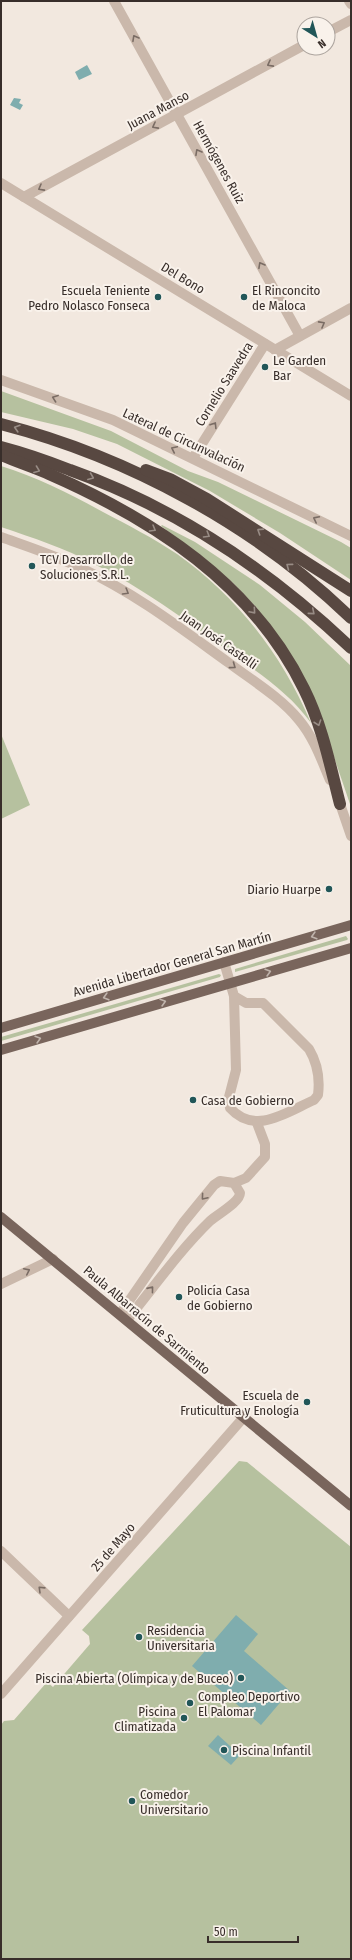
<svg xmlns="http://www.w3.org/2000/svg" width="352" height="1960" font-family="'Fira Sans Condensed',sans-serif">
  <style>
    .green { fill: #b6c19f }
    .water { fill: #7fadae }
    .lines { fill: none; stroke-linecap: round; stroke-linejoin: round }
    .minor { stroke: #cab8ab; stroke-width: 10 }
    .major { stroke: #79655c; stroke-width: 10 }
    .highway { stroke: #584841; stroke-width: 12 }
    .oneway { stroke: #7a6c64 }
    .oneway2 { stroke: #988c85 }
    .oneway3 { stroke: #bfb3ab }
    .poi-dot { fill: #215658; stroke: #f9f2eb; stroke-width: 1.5 }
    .labels { text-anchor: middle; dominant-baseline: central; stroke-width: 4; stroke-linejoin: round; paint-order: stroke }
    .street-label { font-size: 13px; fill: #382e2a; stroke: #f9f2eb }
    .poi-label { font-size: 13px; fill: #382e2a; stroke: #f9f2eb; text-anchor: start }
  </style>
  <rect width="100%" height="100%" fill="#f2e8df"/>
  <!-- green -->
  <g class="green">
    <polygon points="1,391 111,431 188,471 218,482 341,542 351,548 351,580 280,533 210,491 117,444 73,429 1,412"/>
    <path d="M 1,466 C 37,477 70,494 103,512 C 128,525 153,538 177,554 C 237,597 282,654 311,723 C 289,692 257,672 227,650 C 184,619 141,587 94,564 C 65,548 33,538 1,527 Z"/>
    <polygon points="162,525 195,542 260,585 305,622 351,666 351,807 319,713 257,608 233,583 204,558 161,526"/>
    <polygon points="1,734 30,805 1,819"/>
    <polygon points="346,936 348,939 347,940 235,972 235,969"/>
    <polygon points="219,974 221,975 220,977 1,1041 1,1037"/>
    <polygon points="239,1461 247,1462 351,1547 351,1959 1,1959 1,1725 4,1721 14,1720 47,1682 53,1687 90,1644 89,1636 82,1630"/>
  </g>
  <!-- water -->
  <g class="water">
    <polygon points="87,65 92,74 79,80 75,72"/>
    <polygon points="14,98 21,99 19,103 23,105 20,110 10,105"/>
    <polygon points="236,1615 258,1634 244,1651 290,1691 261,1725 192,1666"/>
    <polygon points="218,1735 240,1755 231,1765 208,1746"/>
  </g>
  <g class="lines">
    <!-- minor -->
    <g class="minor">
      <polyline points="114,1 300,336"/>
      <polyline points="349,1 351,4"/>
      <polyline points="328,32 351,20"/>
      <polyline points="1,183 351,396"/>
      <polyline points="24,197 304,45"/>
      <polyline points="275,350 351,308"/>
      <polyline points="1,380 113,420 351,536"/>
      <polyline points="193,458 265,344"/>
      <path d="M 1,537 C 29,547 57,556 83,569 C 135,593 183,630 229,663 C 253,681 280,697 299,720 C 314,738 321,759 330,780"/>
      <polyline points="338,798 351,836"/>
      <path d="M 224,962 L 234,996 L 236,1070 L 229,1097 L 230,1108 C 255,1136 287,1112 314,1100 L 318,1095 C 320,1079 318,1064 309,1049 L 263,1003 L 246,1003 L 234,996"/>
      <polyline points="234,1183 246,1178 265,1157 265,1144 257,1123"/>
      <polyline points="1,1284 53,1259"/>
      <path d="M 120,1314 L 183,1223 L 214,1185 L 220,1181 L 234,1183 L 240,1193 C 240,1202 218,1214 210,1221 C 179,1251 154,1287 127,1320"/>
      <polyline points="1,1551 69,1616"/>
      <polyline points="1,1694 244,1417"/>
    </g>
    <!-- major -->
    <g class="major">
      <polyline points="1,1028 351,925"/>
      <polyline points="1,1050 351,948"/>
      <polyline points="1,1217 351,1506"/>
    </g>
    <!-- highway -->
    <g class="highway">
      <path d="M 1,424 C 129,457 256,526 351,618"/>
      <path d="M 1,447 C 24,453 47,461 70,470 C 177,508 269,570 351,648"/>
      <path d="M 1,455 C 17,462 33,467 49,474 C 154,520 252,583 304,689 C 322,725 330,765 340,804"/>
      <polyline points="146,470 170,479 207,499 351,591"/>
    </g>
  </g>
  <!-- one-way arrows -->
  <defs><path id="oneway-chevron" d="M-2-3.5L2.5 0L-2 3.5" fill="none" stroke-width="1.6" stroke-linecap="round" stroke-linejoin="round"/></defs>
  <g class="oneway">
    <use href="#oneway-chevron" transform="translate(135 38) rotate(-119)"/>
    <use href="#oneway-chevron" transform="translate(270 64) rotate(152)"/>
    <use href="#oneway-chevron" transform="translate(155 126) rotate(152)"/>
    <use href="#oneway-chevron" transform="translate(198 152) rotate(-119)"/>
    <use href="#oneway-chevron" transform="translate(41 188) rotate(151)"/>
    <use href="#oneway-chevron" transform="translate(261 265) rotate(-119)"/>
    <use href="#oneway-chevron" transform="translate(322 324) rotate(-29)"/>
    <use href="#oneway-chevron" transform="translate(55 398) rotate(-160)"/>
    <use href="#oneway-chevron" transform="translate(214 425) rotate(-58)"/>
    <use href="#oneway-chevron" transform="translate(174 449) rotate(-155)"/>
    <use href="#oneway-chevron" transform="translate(316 519) rotate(-153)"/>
    <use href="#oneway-chevron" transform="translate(126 592) rotate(31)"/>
    <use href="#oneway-chevron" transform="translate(233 666) rotate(36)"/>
    <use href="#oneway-chevron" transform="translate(204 1197) rotate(130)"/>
    <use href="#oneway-chevron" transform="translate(27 1271) rotate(-26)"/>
    <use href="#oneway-chevron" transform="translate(151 1289) rotate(-51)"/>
    <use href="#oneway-chevron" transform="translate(41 1589) rotate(-136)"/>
  </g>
  <g class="oneway2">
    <use href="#oneway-chevron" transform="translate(17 428) rotate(-163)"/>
    <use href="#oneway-chevron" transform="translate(37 470) rotate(21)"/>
    <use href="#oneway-chevron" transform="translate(91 477) rotate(22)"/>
    <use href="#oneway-chevron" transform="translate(153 529) rotate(30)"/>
    <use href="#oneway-chevron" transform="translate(260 531) rotate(-147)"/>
    <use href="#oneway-chevron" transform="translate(207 535) rotate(31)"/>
    <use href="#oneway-chevron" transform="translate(289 566) rotate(-143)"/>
    <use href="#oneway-chevron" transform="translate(253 611) rotate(49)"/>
    <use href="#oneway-chevron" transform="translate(312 612) rotate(40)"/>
    <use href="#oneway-chevron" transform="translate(318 723) rotate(71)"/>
  </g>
  <g class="oneway3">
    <use href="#oneway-chevron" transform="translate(314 936) rotate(164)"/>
    <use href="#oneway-chevron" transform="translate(268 972) rotate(-16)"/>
    <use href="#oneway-chevron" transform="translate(106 997) rotate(164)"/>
    <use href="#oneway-chevron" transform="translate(163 1002) rotate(-16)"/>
    <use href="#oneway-chevron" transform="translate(38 1039) rotate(-16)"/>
  </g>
  <!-- markers -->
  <g class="poi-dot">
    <circle cx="158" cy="297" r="4"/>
    <circle cx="244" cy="297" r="4"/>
    <circle cx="265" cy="367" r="4"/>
    <circle cx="32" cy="566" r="4"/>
    <circle cx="329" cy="889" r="4"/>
    <circle cx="193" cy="1100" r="4"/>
    <circle cx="179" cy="1297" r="4"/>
    <circle cx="307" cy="1402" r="4"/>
    <circle cx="139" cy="1637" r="4"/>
    <circle cx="241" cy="1678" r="4"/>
    <circle cx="190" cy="1703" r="4"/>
    <circle cx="184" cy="1718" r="4"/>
    <circle cx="224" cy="1750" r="4"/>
    <circle cx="132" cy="1801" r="4"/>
  </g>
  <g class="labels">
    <!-- street labels -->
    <g class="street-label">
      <text transform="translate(158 110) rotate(-28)">Juana Manso</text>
      <text transform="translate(219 162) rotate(61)">Hermógenes Ruiz</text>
      <text transform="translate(183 278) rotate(31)">Del Bono</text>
      <text transform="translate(224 384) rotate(-58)">Cornelio Saavedra</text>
      <text transform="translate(184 440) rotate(25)">Lateral de Circunvalación</text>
      <text transform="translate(219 640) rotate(35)">Juan José Castelli</text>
      <text transform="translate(172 964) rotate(-16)">Avenida Libertador General San Martín</text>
      <text transform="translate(147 1320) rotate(40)">Paula Albarracín de Sarmiento</text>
      <text transform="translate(113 1547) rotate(-49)">25 de Mayo</text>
    </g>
    <!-- poi labels -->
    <g class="poi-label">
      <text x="150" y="290" text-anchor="end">Escuela Teniente<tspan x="150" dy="15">Pedro Nolasco Fonseca</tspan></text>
      <text x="252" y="290">El Rinconcito<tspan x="252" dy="15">de Maloca</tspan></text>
      <text x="273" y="360">Le Garden<tspan x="273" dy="15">Bar</tspan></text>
      <text x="40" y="559">TCV Desarrollo de<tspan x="40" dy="15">Soluciones S.R.L.</tspan></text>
      <text x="321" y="889" text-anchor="end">Diario Huarpe</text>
      <text x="201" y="1100">Casa de Gobierno</text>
      <text x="187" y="1290">Policía Casa<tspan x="187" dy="15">de Gobierno</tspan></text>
      <text x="299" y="1395" text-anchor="end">Escuela de<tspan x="299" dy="15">Fruticultura y Enología</tspan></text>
      <text x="147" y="1630">Residencia<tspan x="147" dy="15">Universitaria</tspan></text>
      <text x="233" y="1678" text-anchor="end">Piscina Abierta (Olímpica y de Buceo)</text>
      <text x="198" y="1696">Compleo Deportivo<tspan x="198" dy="15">El Palomar</tspan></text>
      <text x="176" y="1711" text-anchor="end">Piscina<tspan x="176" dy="15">Climatizada</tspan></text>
      <text x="232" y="1750">Piscina Infantil</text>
      <text x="140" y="1794">Comedor<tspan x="140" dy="15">Universitario</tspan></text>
    </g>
  </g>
  <!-- border -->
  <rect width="352" height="1960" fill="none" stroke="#382e2a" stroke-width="4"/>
  <!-- north arrow -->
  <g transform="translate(316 36) rotate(143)"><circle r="19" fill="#f9f2eb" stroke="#aca49e"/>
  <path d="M0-3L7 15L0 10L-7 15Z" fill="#215658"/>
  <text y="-6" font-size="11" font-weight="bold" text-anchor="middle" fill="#382e2a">N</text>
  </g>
  <!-- scale -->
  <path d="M208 1936v6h90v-6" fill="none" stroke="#382e2a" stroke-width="2"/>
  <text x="214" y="1936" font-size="12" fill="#382e2a" stroke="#f9f2eb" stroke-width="3" paint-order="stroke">50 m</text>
</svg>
